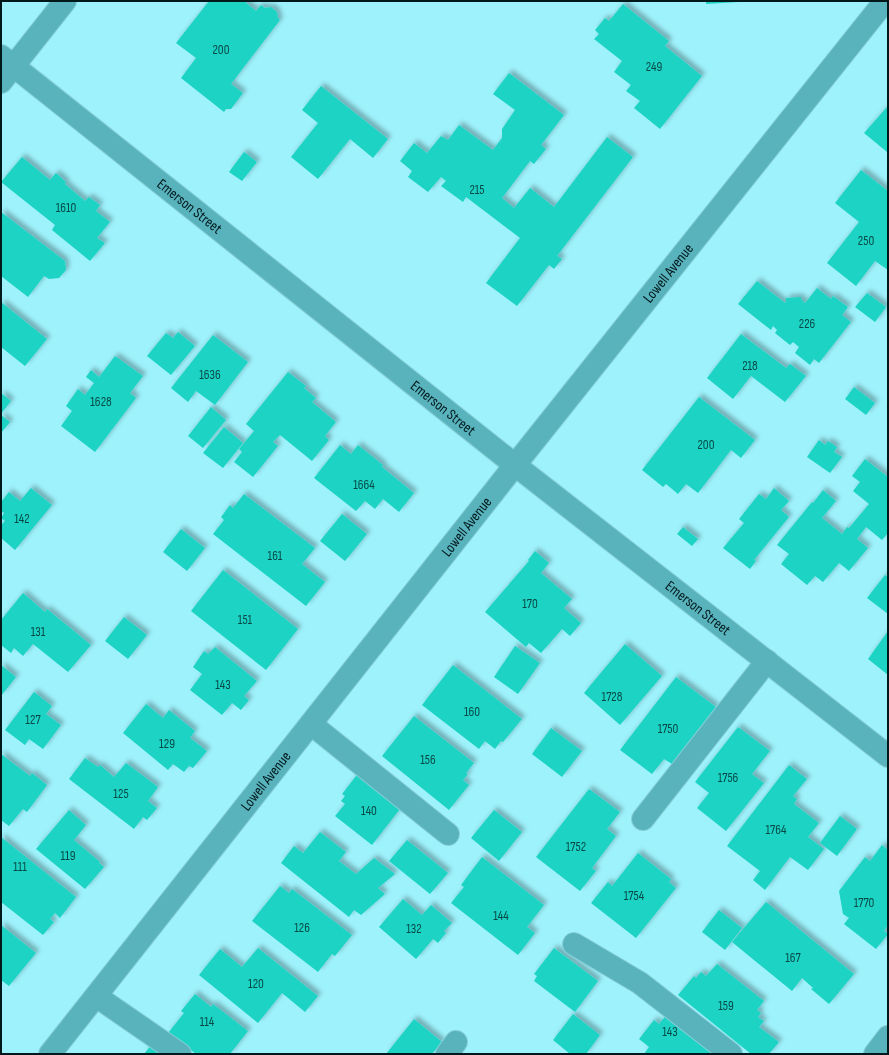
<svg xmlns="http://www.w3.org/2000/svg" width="889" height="1055" font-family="'Sofia Sans Condensed',sans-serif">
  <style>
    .building { fill: #1cd3c4; filter: url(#shadow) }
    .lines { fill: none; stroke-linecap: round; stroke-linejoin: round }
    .minor-casing { stroke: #85cfd8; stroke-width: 24 }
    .minor { stroke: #59b3bd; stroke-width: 22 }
    .labels { text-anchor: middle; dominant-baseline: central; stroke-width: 3; stroke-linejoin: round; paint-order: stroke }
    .number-label { font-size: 13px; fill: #084846 }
    .street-label { font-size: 15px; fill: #02191c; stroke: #d0f7fc }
  </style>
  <defs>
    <filter id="shadow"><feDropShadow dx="3.5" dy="-3.5" stdDeviation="2" flood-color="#0004"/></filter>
  </defs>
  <rect width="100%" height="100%" fill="#9ef2fc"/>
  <!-- building -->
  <g class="building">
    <polygon points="209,1 244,1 256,11 261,5 265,8 271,7 277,12 278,18 280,20 231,84 243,93 231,109 226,109 224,112 181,78 196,58 176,43"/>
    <polygon points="706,1 738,1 738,2 706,4"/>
    <polygon points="623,4 669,41 665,46 702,76 660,129 634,108 640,101 626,91 631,85 614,72 622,61 594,39 599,34 595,30 605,18 609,21"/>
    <polygon points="509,73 564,115 541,145 546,149 534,164 530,161 502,198 514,208 530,188 554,207 607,137 633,157 557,256 562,259 554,269 549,265 517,306 486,283 520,238 466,197 463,202 441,186 446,181 441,177 428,192 408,177 412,171 400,161 414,143 427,153 441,136 448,140 459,125 493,150 502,138 502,129 515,110 493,94"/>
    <polygon points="321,86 388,139 373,158 350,139 318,179 291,157 318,123 302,110"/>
    <polygon points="888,106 888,151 887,152 864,133"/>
    <polygon points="244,152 257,162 242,181 229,172"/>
    <polygon points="22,157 50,180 56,173 66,182 65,184 85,201 89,197 100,205 96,211 110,222 97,238 105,243 90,261 52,230 55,225 1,182"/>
    <polygon points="861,170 888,191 888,270 875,261 856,286 827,263 859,222 835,203"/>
    <polygon points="1,212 65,261 66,270 59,278 49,279 44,276 28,297 1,276"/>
    <polygon points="757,281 785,303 786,301 786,298 801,297 801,299 805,303 817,288 831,299 833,296 848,307 842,315 851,322 819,363 814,359 810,365 795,353 799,347 793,342 790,345 775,333 777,330 773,326 771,330 738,304"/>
    <polygon points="867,293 886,307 875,322 855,307"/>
    <polygon points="1,302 47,339 25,366 1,347"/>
    <polygon points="178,332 195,346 171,375 147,356 166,333 173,338"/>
    <polygon points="741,334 786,368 790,364 806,376 785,402 751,376 733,399 707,378"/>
    <polygon points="213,335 248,362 215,405 196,391 188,402 171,388"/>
    <polygon points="115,356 143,376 130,393 136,398 95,452 61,426 72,411 66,406 78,389 85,395 94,383 86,377 91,370 99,377"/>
    <polygon points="288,372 306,386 304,388 316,398 312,402 336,422 325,436 329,440 312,461 280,435 273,442 278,446 253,477 234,462 242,452 239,449 254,431 246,424"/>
    <polygon points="854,387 875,403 866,415 845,399"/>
    <polygon points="1,393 11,401 1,414"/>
    <polygon points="699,397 755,440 741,458 731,450 698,493 686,484 678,494 666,484 663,487 642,470"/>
    <polygon points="211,407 226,420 203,448 188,436"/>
    <polygon points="1,415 10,422 1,433"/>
    <polygon points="224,427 243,443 223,468 203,453"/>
    <polygon points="819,440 825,445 828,441 837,447 834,452 842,457 830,473 807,457"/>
    <polygon points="340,445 351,454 358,445 383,465 382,467 414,493 399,512 383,499 375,509 365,501 356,511 314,478"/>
    <polygon points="865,459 888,477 888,533 882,540 866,527 857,539 868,548 849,571 839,563 823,582 815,576 807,585 781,564 789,554 777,545 812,502 813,503 823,490 836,501 822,518 842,534 847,527 849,528 869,504 853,491 860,482 852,476"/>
    <polygon points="31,488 52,505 15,550 1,538 1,525 5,521 1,518 4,513 1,511 1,502 9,492 20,501"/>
    <polygon points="774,488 789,501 781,510 789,517 754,560 756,561 750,569 723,548 744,523 739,519 759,494 766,499"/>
    <polygon points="244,494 315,548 302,564 325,582 306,606 213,534 224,520 221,517 230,505 233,508"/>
    <polygon points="342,514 367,534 345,561 320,541"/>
    <polygon points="683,527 698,539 692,546 677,534"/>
    <polygon points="181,529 205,548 187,571 163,552"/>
    <polygon points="535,551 549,563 541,573 572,599 564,608 581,623 570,636 562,629 541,653 529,643 526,647 485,612 529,561 528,560"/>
    <polygon points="223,570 298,629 266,670 191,611"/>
    <polygon points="885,575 888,577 888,614 867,598"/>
    <polygon points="23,593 45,612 47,609 91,645 68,672 33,644 23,656 14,648 11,653 1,645 1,620"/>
    <polygon points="124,617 147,635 128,659 105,641"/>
    <polygon points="888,631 888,675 868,659"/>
    <polygon points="625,644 662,676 620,725 584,693"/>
    <polygon points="515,646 540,663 518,694 494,677"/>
    <polygon points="215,647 257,681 244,696 249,700 241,710 232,703 222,715 190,690 202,674 193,667 204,651 208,654"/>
    <polygon points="1,665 16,677 1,696"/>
    <polygon points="453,665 522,719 503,742 501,741 495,749 485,741 479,749 422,705"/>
    <polygon points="676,677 716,707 672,764 664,759 652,774 620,750"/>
    <polygon points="34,692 52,706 46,714 61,725 43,749 29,739 25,745 5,730"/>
    <polygon points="146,704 163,718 169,710 195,731 190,738 207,751 193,768 189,766 184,772 173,764 168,770 123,733"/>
    <polygon points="414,716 474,763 466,773 468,774 463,780 469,785 449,810 382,756"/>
    <polygon points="738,727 770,751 752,774 764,783 726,831 697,808 709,793 695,782"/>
    <polygon points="551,728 582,751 562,777 532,754"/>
    <polygon points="1,754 30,776 32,773 47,785 27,812 23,809 9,826 1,820"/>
    <polygon points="85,758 98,767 100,765 114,777 126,763 158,787 148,801 157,808 147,820 143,817 134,829 69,779"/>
    <polygon points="789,765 807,779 793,796 797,799 794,804 819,823 808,837 824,849 808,870 790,857 765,890 753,880 760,871 727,846"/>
    <polygon points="360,771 403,805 372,845 335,816 345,804 341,801 345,796 342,794"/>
    <polygon points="589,789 620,812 607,829 616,836 592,868 596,871 580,891 536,857"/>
    <polygon points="69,810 86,825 74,840 100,862 99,863 104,867 85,889 36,849"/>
    <polygon points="494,810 522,832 499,861 471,838"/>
    <polygon points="840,816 857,829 837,856 820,843"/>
    <polygon points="320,832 346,852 339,861 356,874 374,858 395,874 378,888 385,894 361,915 354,910 349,917 281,863 294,846 303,853"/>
    <polygon points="1,837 76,897 60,918 55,913 50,919 54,922 43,935 1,902"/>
    <polygon points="407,840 448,873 430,894 389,861"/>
    <polygon points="882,845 888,850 888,925 884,931 888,934 876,949 844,924 849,918 843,914 839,891 865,857 870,861"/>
    <polygon points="638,853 671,879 669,882 676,888 636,938 591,903 608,882 612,886"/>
    <polygon points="482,857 544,905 527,927 535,933 518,955 451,903 464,887 461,885"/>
    <polygon points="280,886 289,893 292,889 352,935 335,956 332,954 318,972 252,921"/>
    <polygon points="403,899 422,915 431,905 452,923 444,931 446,933 438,943 433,939 416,959 379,927"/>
    <polygon points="766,902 854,974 829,1004 811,989 813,988 802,978 792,991 732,942"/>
    <polygon points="719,910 742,928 725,950 702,932"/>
    <polygon points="1,925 36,953 9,986 1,980"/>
    <polygon points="258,948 318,996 305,1012 282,993 258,1023 199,975 220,949 242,967"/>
    <polygon points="554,948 598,981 575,1012 534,981 537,976 534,974"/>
    <polygon points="717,964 764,1001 757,1010 761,1013 758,1017 764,1021 759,1027 779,1042 769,1054 751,1054 678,995 694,976 696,978 701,972 706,976"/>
    <polygon points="195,994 211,1007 213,1004 248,1031 230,1054 196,1054 168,1033 184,1013 181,1011"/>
    <polygon points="669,1012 723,1054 644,1054 649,1047 639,1039 654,1020 659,1024"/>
    <polygon points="573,1014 600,1035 586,1054 570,1054 553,1040"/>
    <polygon points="414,1019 442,1042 432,1054 386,1054"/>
    <polygon points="152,1044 165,1054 144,1054"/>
  </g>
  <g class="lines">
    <!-- minor casing -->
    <g class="minor-casing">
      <g id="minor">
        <path id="s1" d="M 1,56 L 515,465 L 888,756"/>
        <polyline points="1,82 65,1"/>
        <polyline points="311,724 448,834"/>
        <polyline points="643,819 767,661"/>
        <polyline points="574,944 640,983 731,1054"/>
        <polyline points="96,996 180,1054"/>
        <path id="s2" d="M 50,1054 L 515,465 L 885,1"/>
        <polyline points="447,1054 456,1042"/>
        <polyline points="875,1054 888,1037"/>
      </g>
    </g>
    <!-- minor -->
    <use href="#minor" class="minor"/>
  </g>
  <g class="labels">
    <!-- number labels -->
    <g class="number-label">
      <text x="221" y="50">200</text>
      <text x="654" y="67">249</text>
      <text x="477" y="190">215</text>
      <text x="66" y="208">1610</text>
      <text x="866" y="241">250</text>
      <text x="807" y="324">226</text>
      <text x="750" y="366">218</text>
      <text x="210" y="375">1636</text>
      <text x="101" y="402">1628</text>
      <text x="706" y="445">200</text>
      <text x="364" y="485">1664</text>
      <text x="22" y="519">142</text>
      <text x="275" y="556">161</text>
      <text x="530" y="604">170</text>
      <text x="245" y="620">151</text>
      <text x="38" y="632">131</text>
      <text x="223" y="685">143</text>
      <text x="612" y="697">1728</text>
      <text x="472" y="712">160</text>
      <text x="33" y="720">127</text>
      <text x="668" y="729">1750</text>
      <text x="167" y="744">129</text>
      <text x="428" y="760">156</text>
      <text x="728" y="778">1756</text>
      <text x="121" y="794">125</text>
      <text x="369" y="811">140</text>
      <text x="776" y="830">1764</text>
      <text x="576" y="847">1752</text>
      <text x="68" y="856">119</text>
      <text x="20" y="867">111</text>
      <text x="634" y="896">1754</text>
      <text x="864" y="903">1770</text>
      <text x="501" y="916">144</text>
      <text x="302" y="928">126</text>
      <text x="414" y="929">132</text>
      <text x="793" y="958">167</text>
      <text x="256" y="984">120</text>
      <text x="726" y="1006">159</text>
      <text x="207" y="1022">114</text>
      <text x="670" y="1032">143</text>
    </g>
    <!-- street labels -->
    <g class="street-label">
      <text stroke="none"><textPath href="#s1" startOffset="241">Emerson Street</textPath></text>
      <text stroke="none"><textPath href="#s2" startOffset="996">Lowell Avenue</textPath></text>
      <text stroke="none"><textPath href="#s1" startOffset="565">Emerson Street</textPath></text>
      <text stroke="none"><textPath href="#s2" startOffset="672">Lowell Avenue</textPath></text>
      <text stroke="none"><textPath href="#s1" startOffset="889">Emerson Street</textPath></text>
      <text stroke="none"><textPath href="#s2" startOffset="348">Lowell Avenue</textPath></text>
    </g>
  </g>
  <!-- border -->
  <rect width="889" height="1055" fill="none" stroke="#02191c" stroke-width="4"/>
</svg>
